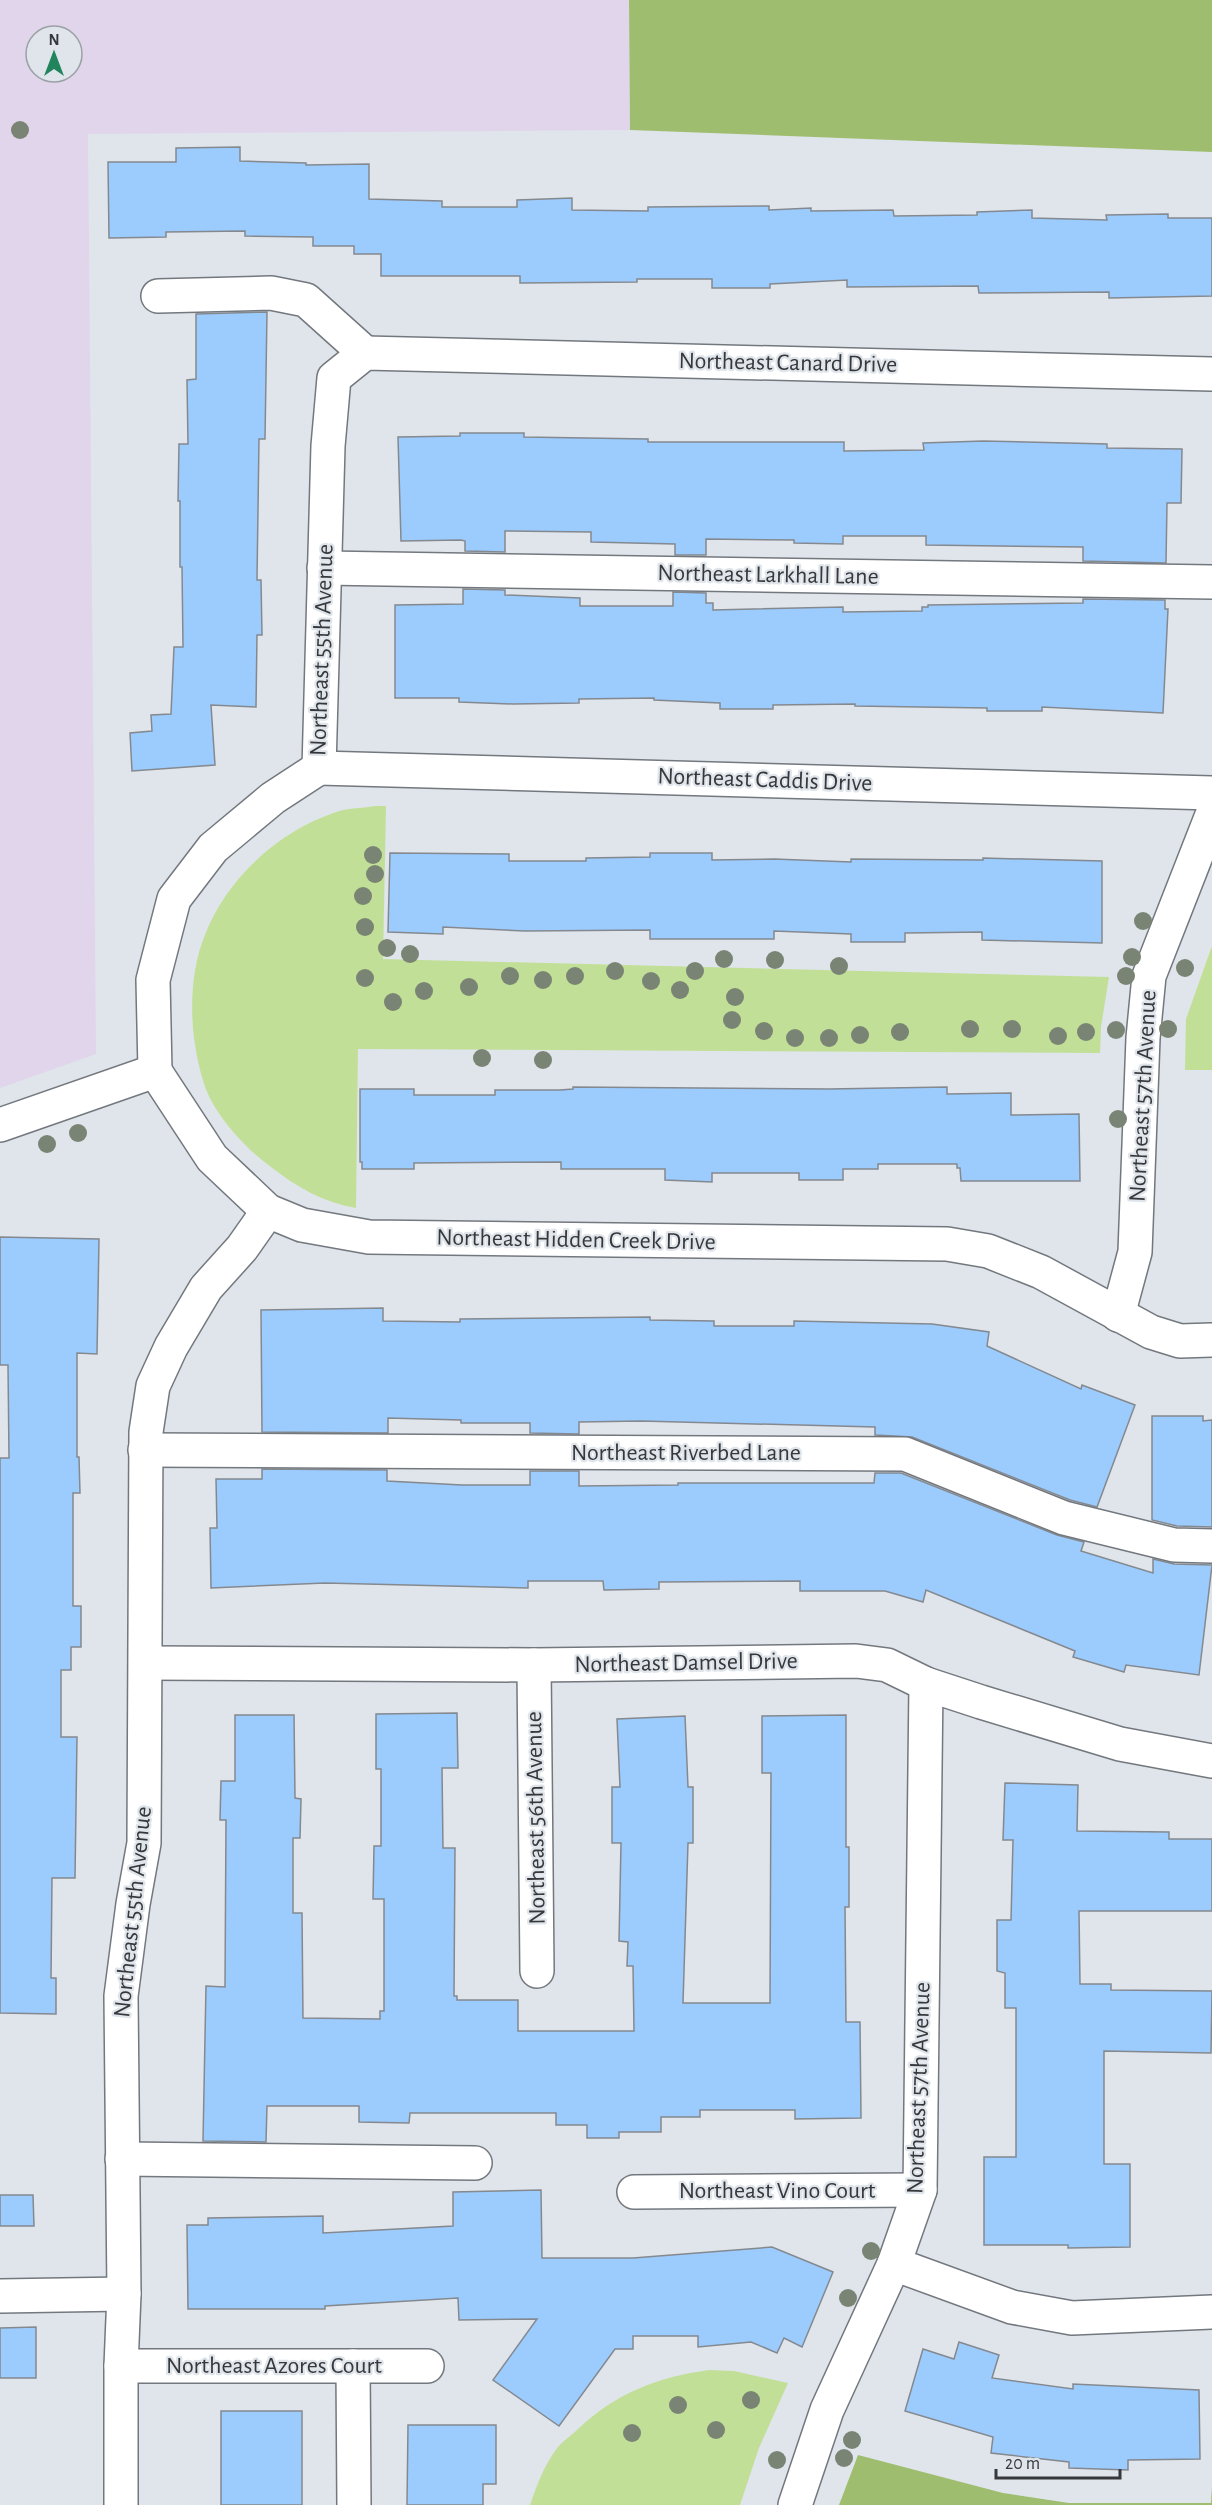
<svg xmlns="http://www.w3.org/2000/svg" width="1212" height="2505" font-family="'Alegreya Sans',sans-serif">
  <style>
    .commercial { fill: #e0d5ea; fill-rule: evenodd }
    .green { fill: #c2df98 }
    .forest { fill: #9fbd6f }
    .building { fill: #9ccbfe; stroke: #84898f; stroke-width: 1.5 }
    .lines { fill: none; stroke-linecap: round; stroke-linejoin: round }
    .minor-casing { stroke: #73787e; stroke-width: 36 }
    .minor { stroke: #fff; stroke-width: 33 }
    .tree { fill: #7a8474 }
    .labels { text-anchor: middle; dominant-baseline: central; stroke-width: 4.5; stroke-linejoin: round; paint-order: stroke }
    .street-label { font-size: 24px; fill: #36383b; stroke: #dfe5eb }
  </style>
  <rect width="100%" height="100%" fill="#dfe5eb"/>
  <!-- commercial -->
  <path class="commercial" d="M 0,0 L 629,0 L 630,130 L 88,134 L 96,1054 L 0,1088 ZM 36,36 L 72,36 L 72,72 L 36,72 Z"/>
  <!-- green -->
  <g class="green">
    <path d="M 375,806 L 386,806 L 383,959 L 1109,977 L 1101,1027 L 1100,1053 L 358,1049 L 356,1208 C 323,1202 298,1188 271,1167 C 248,1150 228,1129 213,1104 C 202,1085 197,1059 194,1038 C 190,1005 192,966 205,935 C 227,877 283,827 343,810 C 353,808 364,808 375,806 Z"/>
    <polygon points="1212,946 1212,1070 1185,1070 1186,1019"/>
    <path d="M 709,2370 L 734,2371 L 788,2383 L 759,2448 L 740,2505 L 530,2505 C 537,2485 544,2465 558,2447 C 563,2441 572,2435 578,2429 C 616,2393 658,2377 709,2370 Z"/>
  </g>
  <!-- forest -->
  <g class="forest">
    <polygon points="629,0 1212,0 1212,152 630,130"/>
    <polygon points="858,2455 1003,2493 1069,2503 1211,2503 1212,2486 1212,2505 839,2505"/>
  </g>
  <!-- building -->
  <g class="building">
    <polygon points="240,147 240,161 306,163 306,165 369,164 369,199 442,201 442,207 517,207 517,200 572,198 572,210 648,211 648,207 769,206 769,210 811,208 811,211 893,210 894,216 977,215 977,212 1032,210 1032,218 1107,220 1106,215 1168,214 1168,218 1212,218 1212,296 1109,298 1109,292 979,293 978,286 847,287 847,280 770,284 770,288 712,288 712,279 637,279 637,282 520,283 520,276 381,276 381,254 354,254 354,246 313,246 313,237 245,236 245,231 166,232 166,237 109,238 108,162 176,162 176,148"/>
    <polygon points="267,312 265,439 259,439 257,580 261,580 262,635 257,635 256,707 211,705 215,765 132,771 130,733 152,731 151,715 171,714 174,647 183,647 182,567 180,567 180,501 178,501 179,444 188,444 187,380 196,379 196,314"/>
    <polygon points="460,433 524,433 524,437 648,439 648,442 844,442 844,451 924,450 923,443 983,441 1107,444 1107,448 1182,449 1181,503 1167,503 1166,563 1083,561 1083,547 926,545 926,536 843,536 843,544 794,543 794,540 706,539 706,555 675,555 675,544 591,542 591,532 505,531 505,552 465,551 465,541 461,540 401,541 398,437 460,436"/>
    <polygon points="463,589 505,590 505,595 580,598 580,606 673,606 673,592 706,593 706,603 713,603 713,610 843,607 843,612 922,611 922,607 928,607 928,605 1083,603 1083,599 1165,600 1165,609 1168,609 1163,713 1042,707 1042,711 987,711 987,708 855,706 855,704 773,705 773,709 720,709 720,703 654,700 654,698 579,699 579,703 513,704 459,702 459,698 395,698 395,605 463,604"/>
    <polygon points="390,853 509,854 509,861 586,861 586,858 650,857 650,853 712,853 712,860 774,859 851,862 851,859 983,860 983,858 1102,861 1102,943 982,940 982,932 905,933 905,942 851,942 851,934 774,931 774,939 650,939 650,930 525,931 443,927 443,934 388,932"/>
    <polygon points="573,1087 829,1089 947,1087 947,1094 1011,1093 1011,1115 1079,1114 1080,1181 961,1181 960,1168 957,1168 957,1164 878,1164 878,1169 843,1169 843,1180 799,1180 799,1173 712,1173 712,1182 665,1180 665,1169 561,1169 561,1162 414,1163 414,1169 362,1169 362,1162 360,1162 360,1089 414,1089 414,1095 495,1095 495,1090 560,1090 573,1089"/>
    <polygon points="0,1237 99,1239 97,1354 77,1353 77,1457 79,1457 80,1493 73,1493 73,1606 81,1606 81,1647 71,1647 71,1670 61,1670 61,1737 77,1737 75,1878 52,1878 51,1978 56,1978 56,2014 0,2013 0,1458 9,1458 8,1365 0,1365"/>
    <polygon points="383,1308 383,1321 460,1322 460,1319 650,1317 650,1320 714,1321 714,1326 794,1326 794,1321 932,1324 989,1332 987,1346 1081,1389 1082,1385 1135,1405 1097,1507 1070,1500 912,1437 875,1435 875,1427 641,1421 579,1422 579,1434 530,1433 530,1423 461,1423 461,1420 388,1418 388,1433 262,1432 261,1310"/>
    <polygon points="1152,1416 1203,1416 1203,1421 1212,1420 1212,1527 1177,1526 1152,1520"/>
    <polygon points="262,1469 387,1470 387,1481 462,1485 530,1485 530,1471 579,1471 579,1486 678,1485 678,1483 874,1483 875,1473 901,1473 1057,1535 1084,1542 1081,1551 1153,1573 1153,1559 1174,1564 1212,1565 1199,1675 1126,1665 1124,1672 1073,1657 1075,1651 926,1590 923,1602 885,1591 800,1591 800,1581 659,1582 659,1589 604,1590 603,1581 528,1581 528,1588 325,1583 211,1588 210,1528 217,1528 216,1479 262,1479"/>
    <polygon points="457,1713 458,1768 442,1768 443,1848 455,1848 454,1996 457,1996 457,2000 518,2000 518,2031 634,2031 633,1966 627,1966 628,1942 619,1941 621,1843 612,1843 612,1787 620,1787 617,1719 685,1716 688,1787 693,1787 693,1843 688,1843 683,2003 770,2003 771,1773 762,1773 762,1716 846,1715 846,1847 849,1847 849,1907 845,1907 846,2022 860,2022 861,2118 795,2119 795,2110 700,2110 700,2117 661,2117 661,2132 619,2132 619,2138 587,2138 587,2125 556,2125 556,2113 410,2113 409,2123 359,2122 359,2106 267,2106 266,2142 203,2141 206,1986 225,1987 226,1820 220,1820 221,1781 235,1781 235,1715 294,1715 295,1798 301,1799 300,1838 293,1838 293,1913 302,1913 303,2018 380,2019 380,2011 384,2011 384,1899 373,1899 374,1846 381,1846 381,1769 376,1769 376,1714"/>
    <polygon points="1005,1783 1078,1785 1077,1831 1169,1832 1169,1839 1212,1839 1212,1911 1079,1911 1080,1984 1111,1984 1111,1990 1212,1991 1211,2053 1104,2051 1104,2164 1130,2164 1130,2247 1068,2248 1068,2245 984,2245 984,2157 1016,2157 1016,2008 1005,2008 1005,1973 997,1971 997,1920 1011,1920 1013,1840 1003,1840"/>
    <polygon points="541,2190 542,2258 633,2258 772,2247 833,2272 802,2347 784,2338 777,2353 751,2342 698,2347 698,2336 633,2336 633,2349 615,2349 559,2426 493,2380 537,2319 459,2320 458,2298 325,2306 325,2309 188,2309 187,2225 208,2225 208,2218 323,2216 323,2233 453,2226 453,2192"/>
    <polygon points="0,2195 33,2195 34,2226 0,2226"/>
    <polygon points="36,2327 36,2378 0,2378 0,2328"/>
    <polygon points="959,2342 999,2355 992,2378 1073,2389 1073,2384 1199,2390 1200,2459 1128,2460 1128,2470 1069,2468 1069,2462 991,2453 993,2437 905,2411 923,2349 954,2359"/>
    <rect x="221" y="2411" width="81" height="94"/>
    <polygon points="408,2425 496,2425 496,2484 483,2484 483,2505 407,2505"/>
  </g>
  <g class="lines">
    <!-- minor casing -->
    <g class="minor-casing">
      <g id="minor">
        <polyline points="158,296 271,293 306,300 365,353"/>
        <polyline points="324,568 1212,582"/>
        <polyline points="319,768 1212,793"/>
        <polyline points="155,1071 153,980 174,899 213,848 273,798 319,768 328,446 334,378 365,353 1212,374"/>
        <polyline points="155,1071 212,1158 268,1211 302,1225 369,1237 947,1244 988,1251 1041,1272 1151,1332 1180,1341 1212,1340"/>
        <polyline points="0,1125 155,1071"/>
        <polyline points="1118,1315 1135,1252 1143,1038 1149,976 1212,815"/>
        <polyline points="145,1450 905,1454 1064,1518 1174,1545 1212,1546"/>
        <polyline points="146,1663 534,1665 856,1661 887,1665 926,1684 981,1702 1120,1744 1212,1761"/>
        <polyline points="534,1665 537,1971"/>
        <polyline points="122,2159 475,2163"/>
        <polyline points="634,2192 920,2190"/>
        <polyline points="894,2264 1012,2307 1072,2318 1212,2312"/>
        <polyline points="0,2296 124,2294"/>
        <polyline points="121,2366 427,2366"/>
        <polyline points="353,2366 354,2505"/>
        <polyline points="121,2505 121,2366 124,2294 121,1996 133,1904 144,1843 146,1432 153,1386 171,1347 206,1288 242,1248 268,1211"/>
        <polyline points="795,2505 827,2410 894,2264 920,2190 926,1684"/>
      </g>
    </g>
    <!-- minor -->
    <use href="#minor" class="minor"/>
  </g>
  <!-- trees -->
  <g class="tree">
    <circle cx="20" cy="130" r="9"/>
    <circle cx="373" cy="855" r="9"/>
    <circle cx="375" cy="874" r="9"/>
    <circle cx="363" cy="896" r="9"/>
    <circle cx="1143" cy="921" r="9"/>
    <circle cx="365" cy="927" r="9"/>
    <circle cx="387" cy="948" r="9"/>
    <circle cx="410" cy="954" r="9"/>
    <circle cx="1132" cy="957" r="9"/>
    <circle cx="724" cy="959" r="9"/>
    <circle cx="775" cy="960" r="9"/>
    <circle cx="839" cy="966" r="9"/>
    <circle cx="1185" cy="968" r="9"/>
    <circle cx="615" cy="971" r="9"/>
    <circle cx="695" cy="971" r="9"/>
    <circle cx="510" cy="976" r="9"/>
    <circle cx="575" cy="976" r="9"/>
    <circle cx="1126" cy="976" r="9"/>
    <circle cx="365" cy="978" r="9"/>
    <circle cx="543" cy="980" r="9"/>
    <circle cx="651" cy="981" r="9"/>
    <circle cx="469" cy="987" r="9"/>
    <circle cx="680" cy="990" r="9"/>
    <circle cx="424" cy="991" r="9"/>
    <circle cx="735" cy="997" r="9"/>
    <circle cx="393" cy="1002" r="9"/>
    <circle cx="732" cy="1020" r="9"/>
    <circle cx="970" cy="1029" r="9"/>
    <circle cx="1012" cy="1029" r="9"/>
    <circle cx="1168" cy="1029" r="9"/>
    <circle cx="1116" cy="1030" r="9"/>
    <circle cx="764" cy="1031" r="9"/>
    <circle cx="900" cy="1032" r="9"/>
    <circle cx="1086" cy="1032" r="9"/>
    <circle cx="860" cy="1035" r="9"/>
    <circle cx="1058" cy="1036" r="9"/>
    <circle cx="795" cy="1038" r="9"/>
    <circle cx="829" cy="1038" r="9"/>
    <circle cx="482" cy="1058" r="9"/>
    <circle cx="543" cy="1060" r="9"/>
    <circle cx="1118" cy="1119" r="9"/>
    <circle cx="78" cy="1133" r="9"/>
    <circle cx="47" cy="1144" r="9"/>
    <circle cx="871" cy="2251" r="9"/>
    <circle cx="848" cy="2298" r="9"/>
    <circle cx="751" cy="2400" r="9"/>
    <circle cx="678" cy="2405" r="9"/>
    <circle cx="716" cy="2430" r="9"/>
    <circle cx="632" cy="2433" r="9"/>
    <circle cx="852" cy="2440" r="9"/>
    <circle cx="844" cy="2458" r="9"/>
    <circle cx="777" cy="2460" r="9"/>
  </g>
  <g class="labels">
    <!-- street labels -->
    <g class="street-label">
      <text transform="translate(788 363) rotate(1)">Northeast Canard Drive</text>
      <text transform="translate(768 575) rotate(1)">Northeast Larkhall Lane</text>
      <text transform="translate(322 650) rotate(-88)">Northeast 55th Avenue</text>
      <text transform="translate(765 780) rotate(2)">Northeast Caddis Drive</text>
      <text transform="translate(1143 1096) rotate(-87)">Northeast 57th Avenue</text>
      <text transform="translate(576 1240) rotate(1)">Northeast Hidden Creek Drive</text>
      <text x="686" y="1453">Northeast Riverbed Lane</text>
      <text transform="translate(686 1663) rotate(-1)">Northeast Damsel Drive</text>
      <text transform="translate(536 1818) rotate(-91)">Northeast 56th Avenue</text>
      <text transform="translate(133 1912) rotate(-84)">Northeast 55th Avenue</text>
      <text transform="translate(919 2088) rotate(-88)">Northeast 57th Avenue</text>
      <text x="777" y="2191">Northeast Vino Court</text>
      <text x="274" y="2366">Northeast Azores Court</text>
    </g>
  </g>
  <!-- north arrow -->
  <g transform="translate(54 54)"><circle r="28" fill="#dfe5eb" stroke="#9ba0a5" stroke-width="1.5"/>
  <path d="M0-4.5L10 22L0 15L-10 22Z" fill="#22845c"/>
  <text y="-9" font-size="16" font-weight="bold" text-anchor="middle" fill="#36383b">N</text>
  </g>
  <!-- scale -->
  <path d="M996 2469v9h124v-9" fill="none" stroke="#36383b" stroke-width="3"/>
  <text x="1005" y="2469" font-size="18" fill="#36383b" stroke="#dfe5eb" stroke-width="4.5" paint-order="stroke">20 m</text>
</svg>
